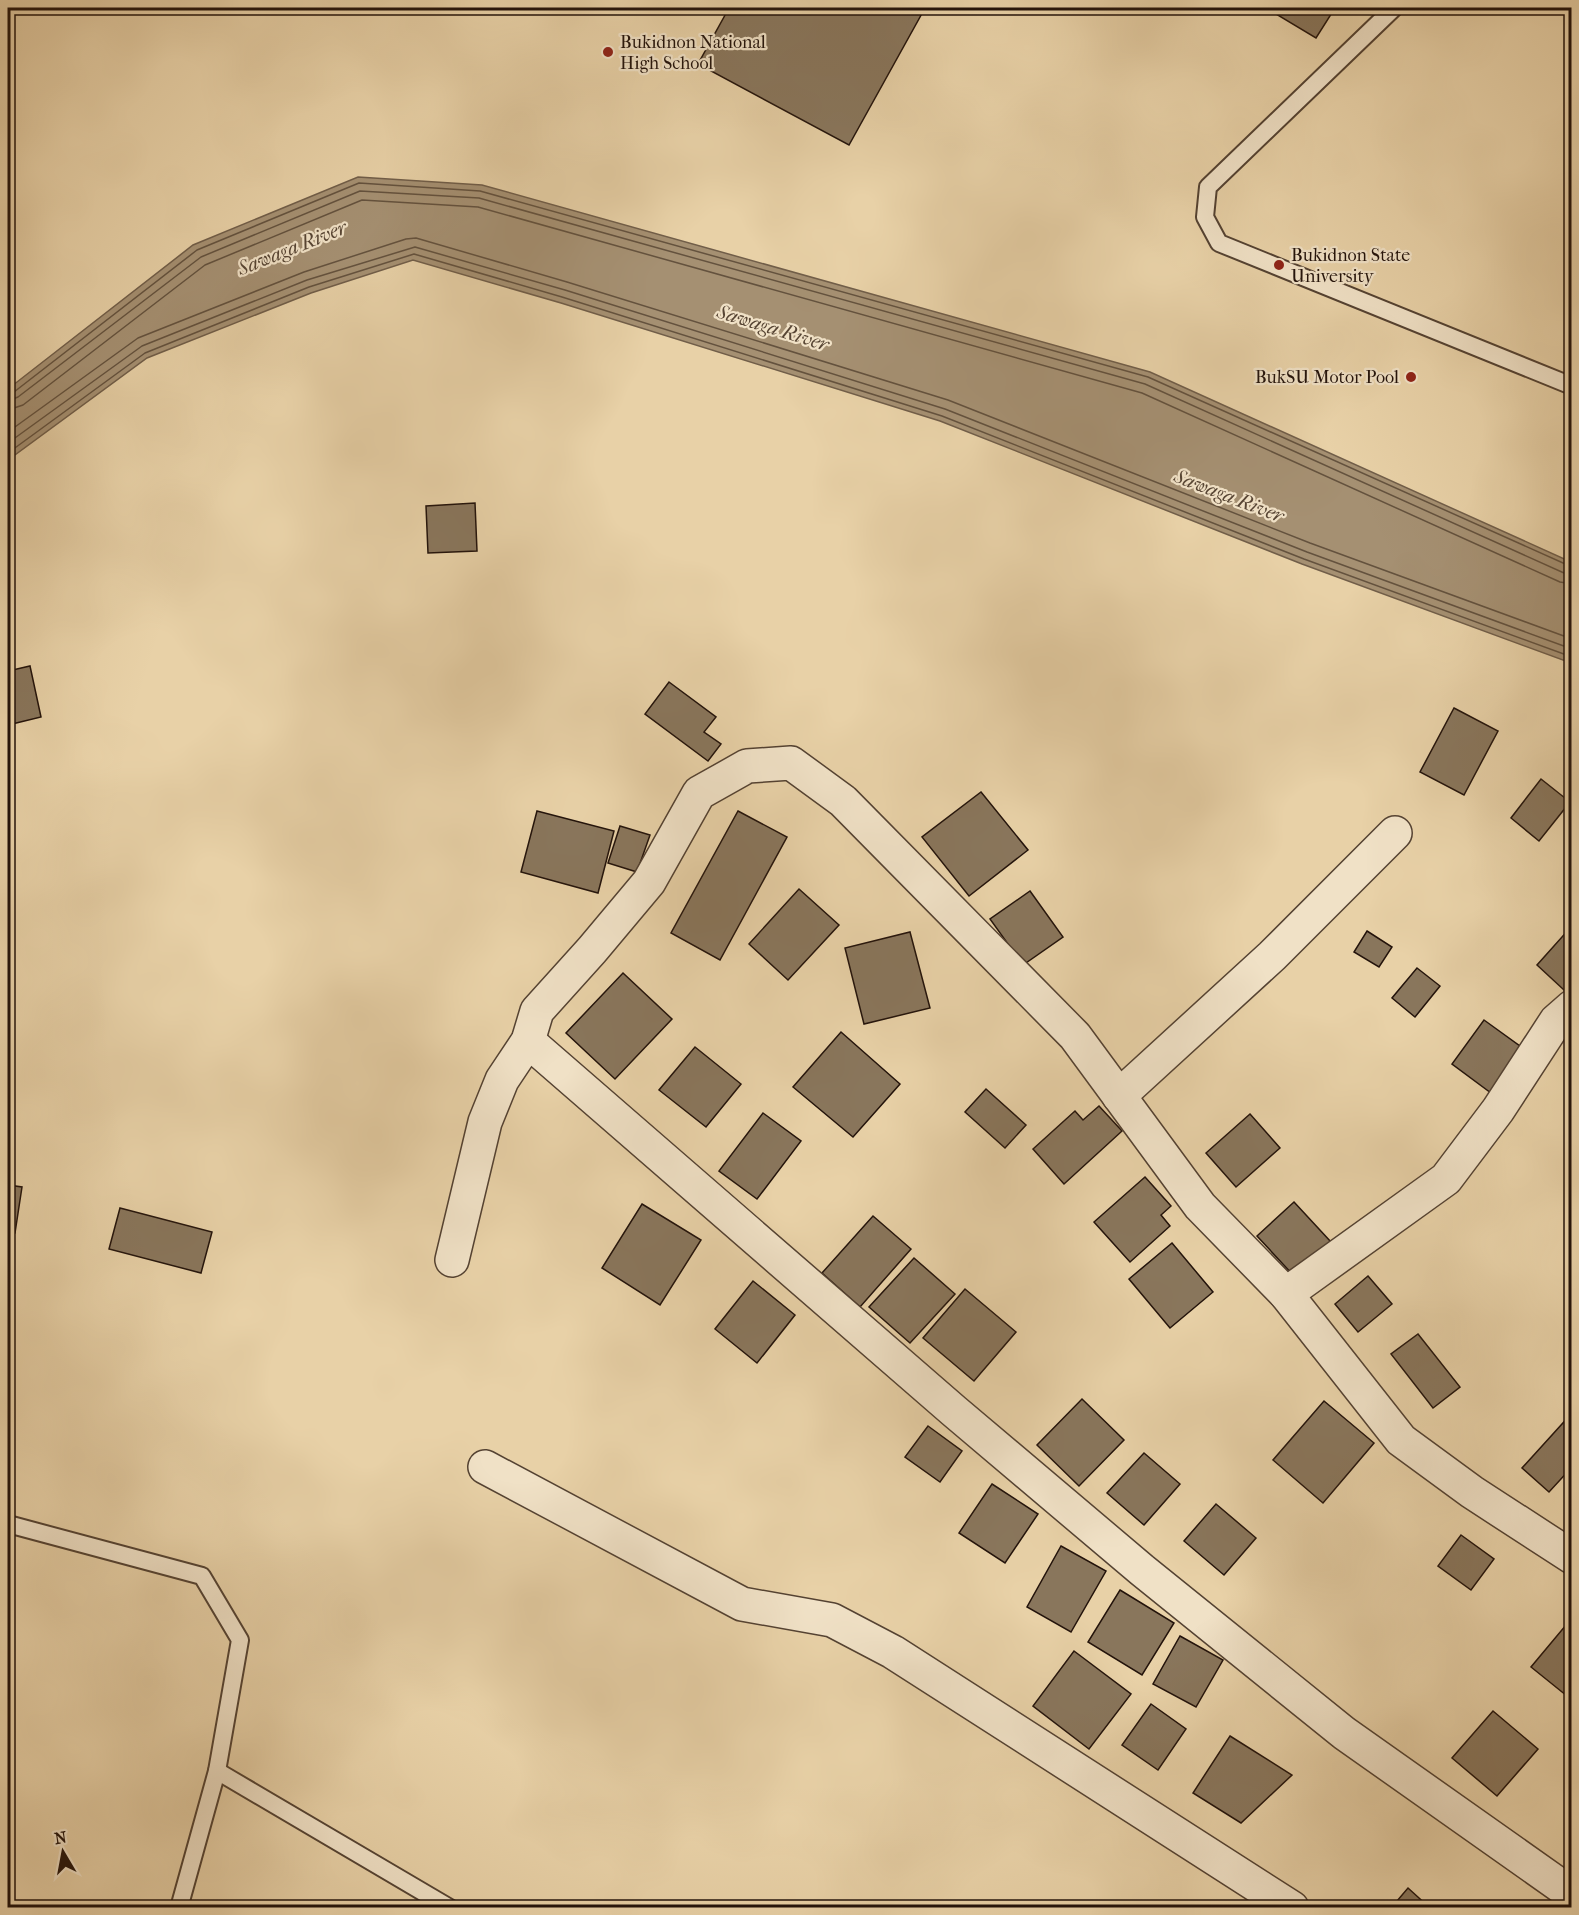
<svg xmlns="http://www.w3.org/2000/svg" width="1579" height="1915" font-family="'IM FELL French Canon',serif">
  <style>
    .water { fill: #a59072; stroke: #715e49; stroke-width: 1.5 }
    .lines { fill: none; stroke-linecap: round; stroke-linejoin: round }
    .shore { stroke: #64523e; stroke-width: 1.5 }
    .building { fill: #89765c; stroke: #23130b; stroke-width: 1.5 }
    .lane-casing { stroke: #544232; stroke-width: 20 }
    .street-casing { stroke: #544232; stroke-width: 36 }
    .lane { stroke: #f0e1c6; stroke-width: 16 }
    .street { stroke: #f0e1c6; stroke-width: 33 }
    .poi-dot { fill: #8f2418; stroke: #f0e1c6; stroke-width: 2 }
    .labels { text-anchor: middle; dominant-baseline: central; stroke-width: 4.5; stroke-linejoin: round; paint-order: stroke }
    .poi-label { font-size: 18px; fill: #23130b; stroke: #f0e1c6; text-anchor: start }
    .water-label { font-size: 20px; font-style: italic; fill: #574534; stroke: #f0e1c6 }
  </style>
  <rect width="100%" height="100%" fill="#e8d1a7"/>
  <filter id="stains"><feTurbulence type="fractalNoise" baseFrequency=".00333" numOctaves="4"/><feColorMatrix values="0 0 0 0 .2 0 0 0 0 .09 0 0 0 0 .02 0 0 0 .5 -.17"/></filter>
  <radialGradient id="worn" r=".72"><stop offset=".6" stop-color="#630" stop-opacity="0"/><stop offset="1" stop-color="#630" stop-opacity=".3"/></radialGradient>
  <!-- water -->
  <polygon class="water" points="358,177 482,185 1150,372 1571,562 1571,663 1302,564 940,421 561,303 413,260 311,293 147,358 8,460 8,389 193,245"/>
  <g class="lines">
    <!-- shore -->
    <g class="shore">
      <polyline points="8,393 14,392 197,250 359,183 480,191 1148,377 1572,567"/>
      <polyline points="8,401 18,397 201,257 360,191 479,198 1145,384 1564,573 1572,575"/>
      <polyline points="8,410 23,405 205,265 362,200 478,207 1142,393 1560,582 1572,584"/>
      <polyline points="8,432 138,338 304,272 406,239 416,238 567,282 948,400 1310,543 1572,639"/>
      <polyline points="8,443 142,346 307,280 415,247 565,290 945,409 1307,552 1572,649"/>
      <polyline points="8,453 145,353 309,287 414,254 562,297 942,416 1304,559 1572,657"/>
    </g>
  </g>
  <!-- building -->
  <g class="building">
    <polygon points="729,8 925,8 849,145 698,64"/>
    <polygon points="1266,8 1335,8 1316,38"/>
    <polygon points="475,503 477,551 428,553 426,506"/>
    <polygon points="30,666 41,717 8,725 8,671"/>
    <polygon points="669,682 716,717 704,732 721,744 708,761 645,714"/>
    <polygon points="1454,708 1498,731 1464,795 1420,772"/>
    <polygon points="1541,779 1570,802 1539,841 1511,818"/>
    <polygon points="981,792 1028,850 969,896 922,837"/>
    <polygon points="537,811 614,831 598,893 521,872"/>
    <polygon points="738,811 787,837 720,960 671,933"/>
    <polygon points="620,826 650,835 637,872 608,863"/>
    <polygon points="799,889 839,925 788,980 749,944"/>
    <polygon points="1030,891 1063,937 1023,965 990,919"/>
    <polygon points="1570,928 1572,930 1572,981 1564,990 1537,965"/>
    <polygon points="1367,931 1392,947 1379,967 1354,952"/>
    <polygon points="910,932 930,1008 864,1024 845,948"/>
    <polygon points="1417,968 1440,986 1415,1017 1392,998"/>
    <polygon points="623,973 672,1019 615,1079 566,1033"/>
    <polygon points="1484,1020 1524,1049 1491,1093 1452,1064"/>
    <polygon points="841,1032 900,1084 853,1137 793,1087"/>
    <polygon points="695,1047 741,1084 706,1127 659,1090"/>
    <polygon points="986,1089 1026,1125 1005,1148 965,1112"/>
    <polygon points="1099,1106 1122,1131 1064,1184 1033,1149 1075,1111 1083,1120"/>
    <polygon points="763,1113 801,1141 757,1199 719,1171"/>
    <polygon points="1250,1114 1280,1148 1236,1187 1206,1153"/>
    <polygon points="1145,1177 1171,1206 1161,1215 1170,1226 1130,1262 1094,1222"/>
    <polygon points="8,1185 22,1187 15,1233 8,1232"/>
    <polygon points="1294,1202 1331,1242 1294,1276 1257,1236"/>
    <polygon points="642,1204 701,1240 660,1305 602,1268"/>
    <polygon points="120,1208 212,1232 201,1273 109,1249"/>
    <polygon points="873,1216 911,1249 860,1307 822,1273"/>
    <polygon points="1172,1243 1213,1292 1170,1328 1129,1279"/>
    <polygon points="914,1258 955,1294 910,1343 869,1307"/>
    <polygon points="1368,1276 1392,1304 1358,1332 1335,1304"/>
    <polygon points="753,1281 795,1315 757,1363 715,1329"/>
    <polygon points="965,1289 1016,1332 974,1381 923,1338"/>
    <polygon points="1418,1334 1460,1387 1433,1408 1391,1354"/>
    <polygon points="1082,1399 1124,1440 1079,1486 1037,1445"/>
    <polygon points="1324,1401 1374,1443 1323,1503 1273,1460"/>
    <polygon points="1572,1413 1572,1467 1549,1492 1522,1468"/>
    <polygon points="928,1426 962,1451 940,1482 905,1457"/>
    <polygon points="1144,1453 1180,1484 1144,1525 1107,1493"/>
    <polygon points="992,1484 1038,1514 1005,1563 959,1533"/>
    <polygon points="1216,1504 1256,1538 1224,1575 1184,1541"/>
    <polygon points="1461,1535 1494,1559 1471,1590 1438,1566"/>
    <polygon points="1061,1546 1106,1571 1071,1632 1027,1607"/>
    <polygon points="1120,1590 1174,1623 1142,1675 1088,1642"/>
    <polygon points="1571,1619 1572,1620 1572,1700 1531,1667"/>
    <polygon points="1180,1636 1223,1660 1196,1707 1153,1684"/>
    <polygon points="1074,1651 1131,1694 1089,1749 1033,1706"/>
    <polygon points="1151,1704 1186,1729 1158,1770 1122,1745"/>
    <polygon points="1493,1711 1538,1749 1497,1796 1452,1758"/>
    <polygon points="1230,1736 1292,1775 1241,1823 1193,1793"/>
    <polygon points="1408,1888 1430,1908 1391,1908"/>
  </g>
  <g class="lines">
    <!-- lane casing -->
    <g class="lane-casing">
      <g id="lane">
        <polyline points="1394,8 1208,187 1205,217 1219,243 1572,386"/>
        <polyline points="8,1524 202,1576 240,1640 217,1771 179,1908"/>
        <polyline points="217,1771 450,1908"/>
      </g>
    </g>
    <!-- street casing -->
    <g class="street-casing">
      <g id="street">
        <polyline points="528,1041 954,1411 1142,1570 1344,1733 1572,1894"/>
        <polyline points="1119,1096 1272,956 1395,833"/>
        <polyline points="452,1260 485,1122 502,1080 528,1041 537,1011 592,950 649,882 699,793 747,766 791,763 843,801 1075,1036 1200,1206 1286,1294 1401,1440 1472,1492 1572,1557"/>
        <polyline points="1286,1294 1446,1179 1498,1110 1556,1021 1572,1007"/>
        <polyline points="485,1467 742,1604 832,1620 893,1652 1292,1908"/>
      </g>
    </g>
    <!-- lane -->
    <use href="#lane" class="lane"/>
    <!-- street -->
    <use href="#street" class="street"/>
  </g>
  <!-- markers -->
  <g class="poi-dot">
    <circle cx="608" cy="52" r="6"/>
    <circle cx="1279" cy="265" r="6"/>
    <circle cx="1411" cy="377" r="6"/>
  </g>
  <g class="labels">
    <!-- poi labels -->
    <g class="poi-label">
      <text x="620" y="42">Bukidnon National<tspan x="620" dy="21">High School</tspan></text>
      <text x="1291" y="255">Bukidnon State<tspan x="1291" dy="21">University</tspan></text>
      <text x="1399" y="377" text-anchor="end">BukSU Motor Pool</text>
    </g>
    <!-- water labels -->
    <g class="water-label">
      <text transform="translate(292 248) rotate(-22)">Sawaga River</text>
      <text transform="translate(773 328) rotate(17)">Sawaga River</text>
      <text transform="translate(1229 496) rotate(21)">Sawaga River</text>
    </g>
  </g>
  <!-- margin -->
  <rect width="1579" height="1915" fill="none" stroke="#e8d1a7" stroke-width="30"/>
  <rect x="9" y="9" width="1561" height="1897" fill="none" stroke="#23130b" stroke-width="3"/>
  <rect x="15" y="15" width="1549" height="1885" fill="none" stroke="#23130b" stroke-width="1.5"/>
  <!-- north arrow -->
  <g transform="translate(63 1852) rotate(350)" stroke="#f0e1c6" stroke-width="4.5" paint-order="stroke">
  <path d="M0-4.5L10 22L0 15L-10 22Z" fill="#23130b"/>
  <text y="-9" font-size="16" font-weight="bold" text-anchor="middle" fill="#23130b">N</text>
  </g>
  <rect width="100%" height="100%" filter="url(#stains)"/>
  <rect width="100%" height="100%" fill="url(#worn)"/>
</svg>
